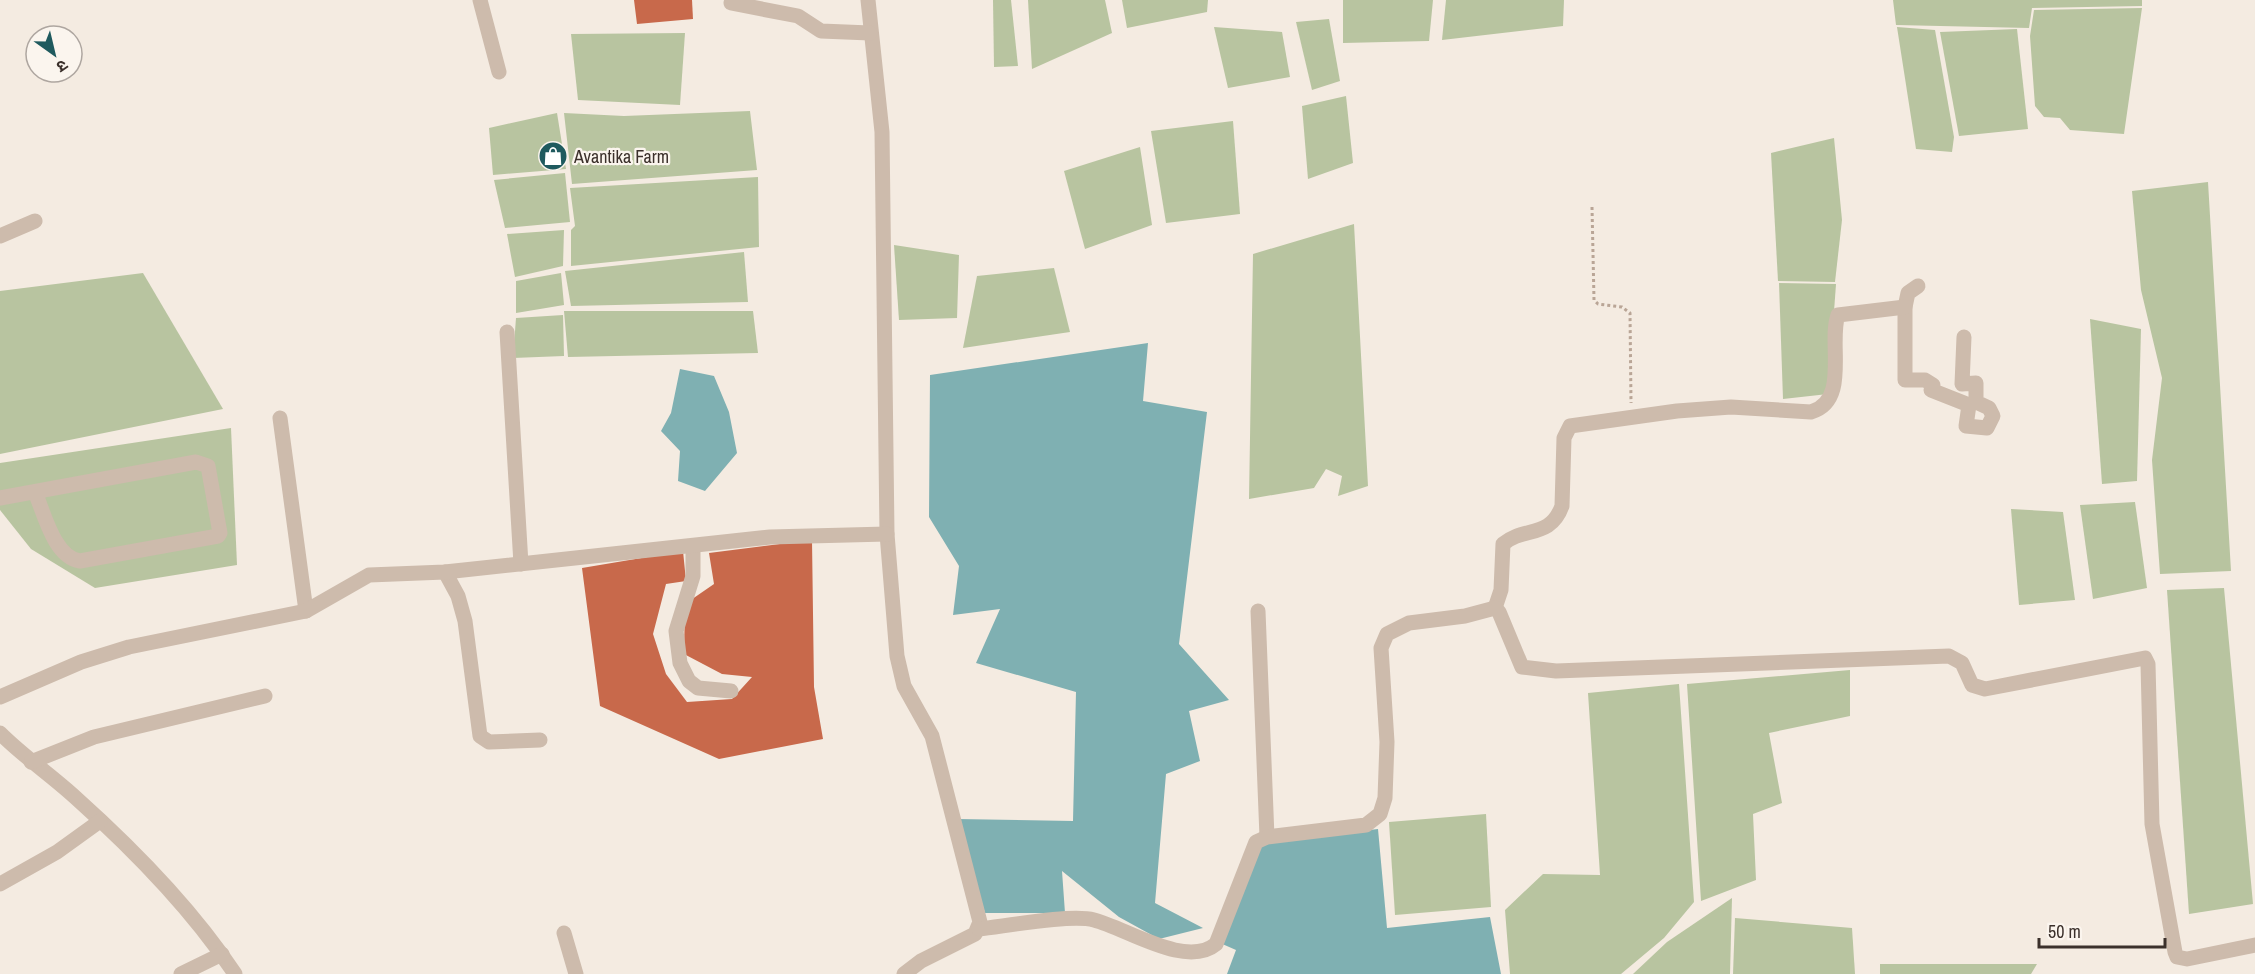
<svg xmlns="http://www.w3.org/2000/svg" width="2255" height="974" font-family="'Archivo Narrow','Noto Sans Devanagari',sans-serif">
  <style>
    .green { fill: #b8c4a0 }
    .water { fill: #7fb0b2 }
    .building { fill: #c8694b }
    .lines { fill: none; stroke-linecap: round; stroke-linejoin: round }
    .path { stroke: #b9a596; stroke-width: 3; stroke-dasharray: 3 3; stroke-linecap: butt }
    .minor { stroke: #cdbbac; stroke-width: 15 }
    .labels { text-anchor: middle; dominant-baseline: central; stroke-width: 4.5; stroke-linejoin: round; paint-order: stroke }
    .poi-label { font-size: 18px; fill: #3b302b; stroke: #fbf5ee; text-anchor: start }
  </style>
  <rect width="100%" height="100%" fill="#f4ebe1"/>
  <!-- green -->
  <g class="green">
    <polygon points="993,0 1011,0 1018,66 994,67"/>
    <polygon points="1028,0 1105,0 1112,33 1032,69"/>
    <polygon points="1122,0 1208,0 1207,12 1127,28"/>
    <polygon points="1343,0 1433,0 1429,41 1343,43"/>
    <polygon points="1446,0 1564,0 1563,26 1442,40"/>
    <polygon points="1893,0 2142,0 2142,6 2032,8 2029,28 1896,25"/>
    <polygon points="2142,8 2124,134 2070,130 2060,118 2044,117 2035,106 2030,36 2034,10"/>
    <polygon points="1329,19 1340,81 1312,90 1296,22"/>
    <polygon points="1214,27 1282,32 1290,77 1228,88"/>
    <polygon points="1897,27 1935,30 1954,137 1952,152 1916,149"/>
    <polygon points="2017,29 2028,129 1959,136 1940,32"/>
    <polygon points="685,33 680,105 578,100 571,34"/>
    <polygon points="1346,96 1353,163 1308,179 1302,106"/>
    <polygon points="750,111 757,170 572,184 564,113 624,116"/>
    <polygon points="557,113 566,169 493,175 489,128"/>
    <polygon points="1233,121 1240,214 1166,223 1151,131"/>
    <polygon points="1834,138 1842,220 1835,282 1778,281 1771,153"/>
    <polygon points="1140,147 1152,225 1085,249 1064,171"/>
    <polygon points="565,173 570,222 505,228 494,180"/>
    <polygon points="758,177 759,247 571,266 571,230 575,226 570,188"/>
    <polygon points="2208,182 2231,571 2160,574 2152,460 2162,378 2141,290 2132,191"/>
    <polygon points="1354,224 1368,486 1338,496 1342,476 1326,469 1314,488 1249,499 1253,254"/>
    <polygon points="564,230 563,266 515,277 507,234"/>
    <polygon points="894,245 959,255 957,318 899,320"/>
    <polygon points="744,252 748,302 571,306 565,271"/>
    <polygon points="1054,268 1070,332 963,348 977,276"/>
    <polygon points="143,273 223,409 0,454 0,291"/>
    <polygon points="561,273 564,305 516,313 516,281"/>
    <polygon points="1779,283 1836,284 1828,394 1783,399"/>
    <polygon points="564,311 753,311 758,353 568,357"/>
    <polygon points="563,315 564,356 513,358 516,318"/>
    <polygon points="2090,319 2141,329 2137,481 2102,484"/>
    <polygon points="231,428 237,565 95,588 31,549 0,510 0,463"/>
    <polygon points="2135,502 2147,588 2093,599 2080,505"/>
    <polygon points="2011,509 2063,512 2075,600 2019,605"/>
    <polygon points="2224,588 2253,904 2189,914 2167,590"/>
    <polygon points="1850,670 1850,716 1769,733 1782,803 1753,814 1756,880 1701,901 1687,684"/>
    <polygon points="1679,684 1694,902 1664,938 1621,974 1510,974 1505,910 1543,874 1600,875 1588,693"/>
    <polygon points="1486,814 1491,907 1395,915 1389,822"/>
    <polygon points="1732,898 1730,974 1633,974 1667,942"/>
    <polygon points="1735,918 1852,928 1855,974 1733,974"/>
    <polygon points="1880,964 2037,964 2031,974 1880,974"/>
  </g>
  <!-- water -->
  <g class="water">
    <polygon points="1148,343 1143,401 1207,412 1179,644 1229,700 1189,711 1200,761 1166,774 1155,903 1203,928 1159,939 1119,917 1062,871 1065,913 985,913 957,819 1073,821 1076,692 976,663 1000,609 953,615 959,566 929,517 930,375"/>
    <polygon points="680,369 714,376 729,412 737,453 705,491 678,481 680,451 661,431 671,413"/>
    <polygon points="1378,829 1387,928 1490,917 1501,974 1227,974 1236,950 1220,943 1257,843"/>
  </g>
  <!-- building -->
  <g class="building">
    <polygon points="634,0 692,0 693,19 637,24"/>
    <polygon points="812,540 814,687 823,739 719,759 600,706 582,568 683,551 686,581 666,584 653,634 666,674 687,702 732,699 752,677 722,674 684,654 685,604 714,584 709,553"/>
  </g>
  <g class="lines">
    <!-- path -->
    <polyline class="path" points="1592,207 1594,300 1598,304 1622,307 1630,313 1631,403"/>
    <!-- minor -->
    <g class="minor">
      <polyline points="480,0 499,72"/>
      <polyline points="868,0 882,132 887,534 897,656 904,686 932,736 980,922 975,934 921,961 904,974"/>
      <polyline points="731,3 798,16 821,31 870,33"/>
      <polyline points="0,236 35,221"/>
      <polyline points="1918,286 1908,293 1905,307 1905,380 1925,380 1933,385 1931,390 1969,405 1966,426 1987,428 1993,416 1989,408 1976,402 1976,383 1962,384 1964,337"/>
      <polyline points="507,332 521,564"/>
      <polyline points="280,418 306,611"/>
      <path d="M 0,498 L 196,462 L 208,466 L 220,533 L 218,536 L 80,561 C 54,557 44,513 35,492"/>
      <polyline points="693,547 693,576 676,631 680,663 689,681 698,688 731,691"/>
      <polyline points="445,572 458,596 465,621 480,736 489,742 540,740"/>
      <path d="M 1495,608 L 1501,590 L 1503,544 C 1524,526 1550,539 1562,506 L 1564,438 L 1570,426 L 1677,411 L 1731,407 L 1811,412 C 1850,401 1828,343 1838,315 L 1905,307"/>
      <polyline points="1258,611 1267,837"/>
      <polyline points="0,697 81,662 129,647 306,611 369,575 445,572 770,537 887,534"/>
      <path d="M 0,733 C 24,757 51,775 76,798 C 134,850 192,909 235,974"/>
      <polyline points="31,762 94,737 265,696"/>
      <polyline points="0,884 57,852 100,821"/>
      <path d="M 979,929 C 1006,926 1071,914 1094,920 C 1126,928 1186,969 1216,944 L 1256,842 L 1267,837 L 1366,825 L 1380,814 L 1385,798 L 1387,742 L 1381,648 L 1387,634 L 1409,623 L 1465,616 L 1495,608 L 1499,612 L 1522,667 L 1556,671 L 1949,656 L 1962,663 L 1972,685 L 1985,689 L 2145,658 L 2148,664 L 2152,824 L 2175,952 L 2177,957 L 2187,959 L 2255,945"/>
      <polyline points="564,933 576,974"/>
      <polyline points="181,974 222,954"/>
    </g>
  </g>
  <!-- icons -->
  <defs>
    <g id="shop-disc" transform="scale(1.5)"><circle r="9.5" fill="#1f5a5e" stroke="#fbf5ee"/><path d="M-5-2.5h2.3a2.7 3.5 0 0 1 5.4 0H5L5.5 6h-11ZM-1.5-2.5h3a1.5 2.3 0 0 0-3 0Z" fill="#fff"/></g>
  </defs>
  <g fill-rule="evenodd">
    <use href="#shop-disc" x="553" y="156"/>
  </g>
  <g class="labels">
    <!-- poi labels -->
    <g class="poi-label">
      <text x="574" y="156">Avantika Farm</text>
    </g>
  </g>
  <!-- north arrow -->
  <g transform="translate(54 54) rotate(146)"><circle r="28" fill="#fbf5ee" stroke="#aea6a0" stroke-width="1.5"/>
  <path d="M0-4.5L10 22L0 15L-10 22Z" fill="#1f5a5e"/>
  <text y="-9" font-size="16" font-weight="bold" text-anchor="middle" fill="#3b302b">उ</text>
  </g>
  <!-- scale -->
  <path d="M2039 938v9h126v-9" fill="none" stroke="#3b302b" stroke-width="3"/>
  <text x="2048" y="938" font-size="18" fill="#3b302b" stroke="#fbf5ee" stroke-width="4.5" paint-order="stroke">50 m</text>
</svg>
